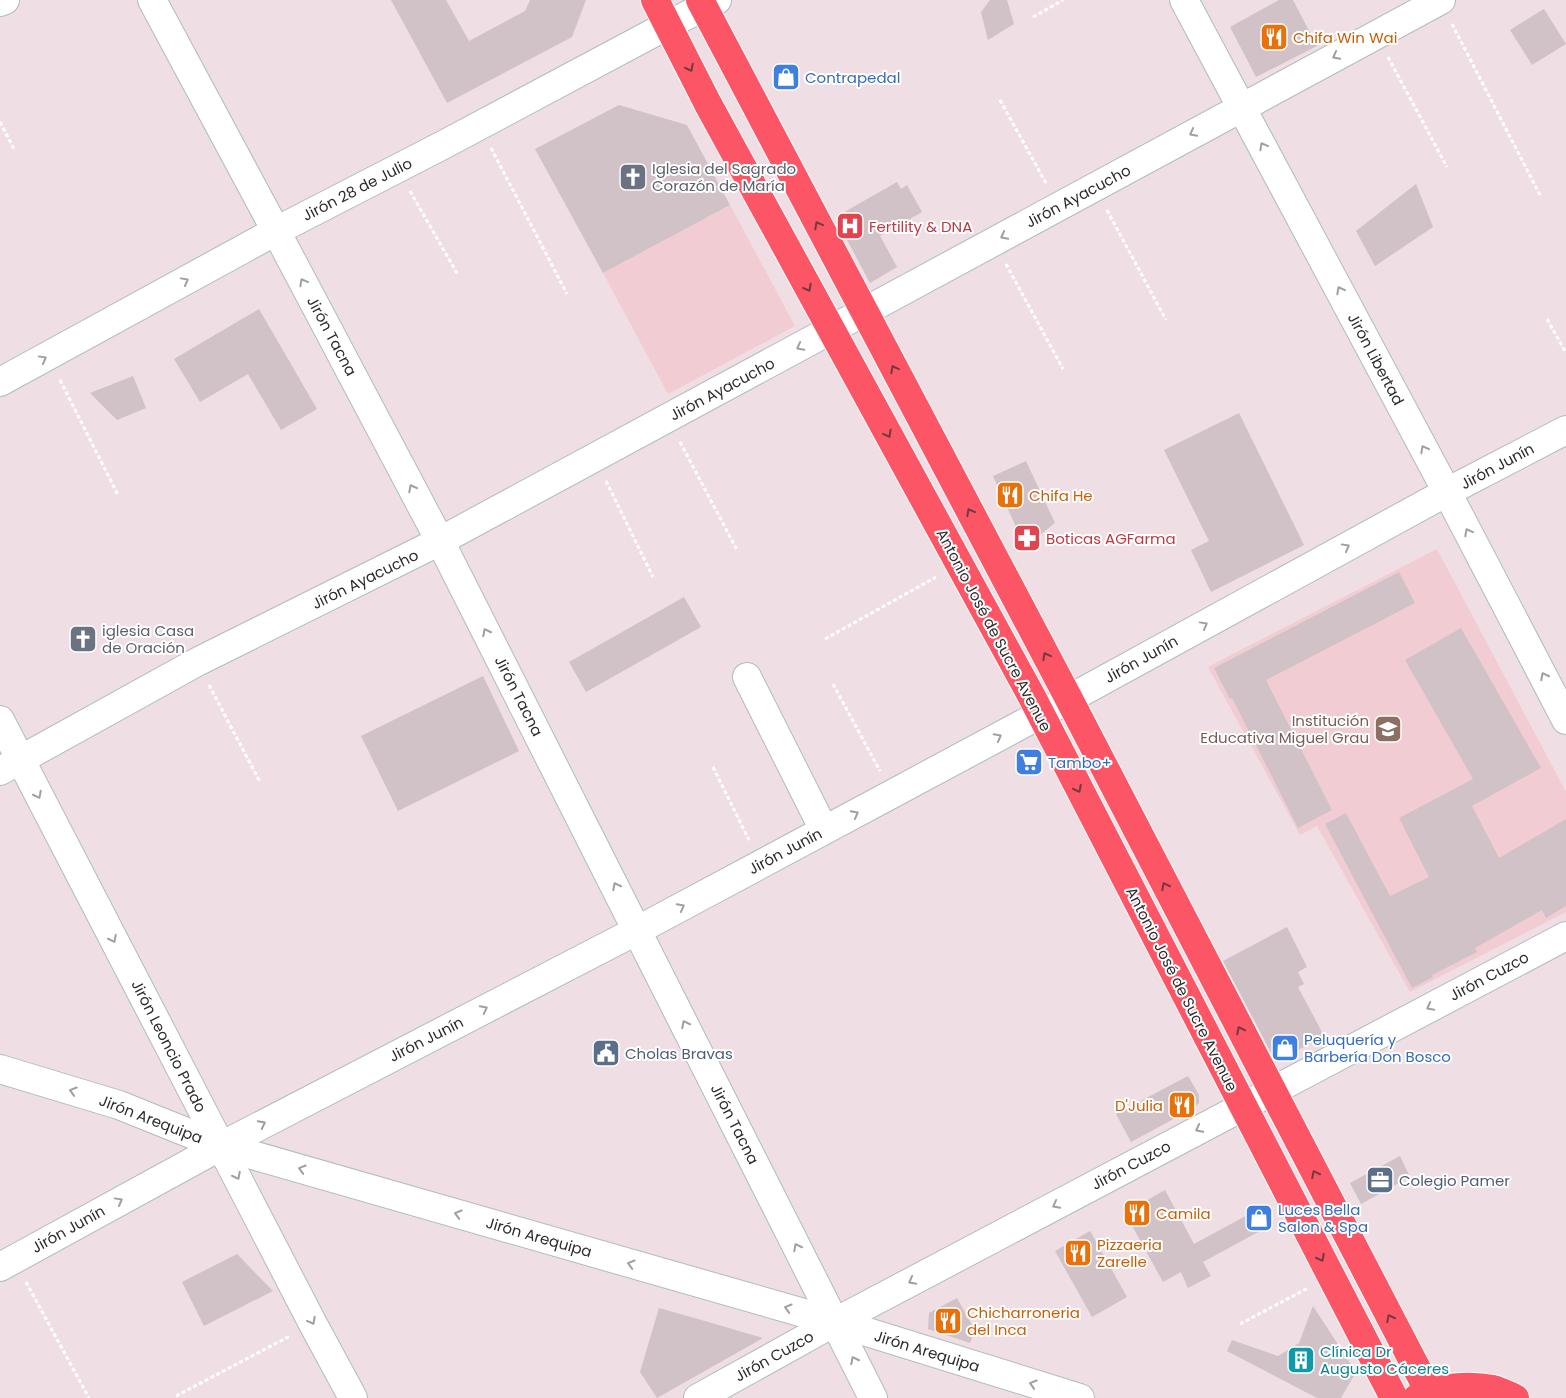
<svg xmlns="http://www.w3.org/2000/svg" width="1566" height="1398" font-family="Poppins,sans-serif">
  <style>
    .education { fill: #f1ccd3 }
    .building { fill: #d0c2c6 }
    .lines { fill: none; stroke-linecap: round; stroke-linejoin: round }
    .minor-casing { stroke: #aebdbc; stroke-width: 30 }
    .major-casing { stroke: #fff; stroke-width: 30 }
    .path { stroke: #fff; stroke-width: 3; stroke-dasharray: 4 2.5; stroke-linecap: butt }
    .minor { stroke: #fff; stroke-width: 28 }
    .major { stroke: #fc5565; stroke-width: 28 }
    .oneway { stroke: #a0a0a0 }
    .oneway2 { stroke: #753a40 }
    .labels { text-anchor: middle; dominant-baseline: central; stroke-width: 4; stroke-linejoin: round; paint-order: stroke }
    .food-label { font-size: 15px; fill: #c56008; stroke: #fff; text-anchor: start }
    .shop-label { font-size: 15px; fill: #366cbe; stroke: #fff; text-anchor: start }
    .worship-label { font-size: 15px; fill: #5b616d; stroke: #fff; text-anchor: start }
    .street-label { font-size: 15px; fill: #2c2c2c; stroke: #fff }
    .health-label { font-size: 15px; fill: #be3a42; stroke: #fff; text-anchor: start }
    .education-label { font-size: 15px; fill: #785e54; stroke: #fff; text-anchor: end }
    .service-label { font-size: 15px; fill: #4e5e75; stroke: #fff; text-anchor: start }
    .culture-label { font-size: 15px; fill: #0d838f; stroke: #fff; text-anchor: start }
  </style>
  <rect width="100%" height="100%" fill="#efdee3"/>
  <!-- education -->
  <g class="education">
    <polygon points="730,205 795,326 668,394 603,273"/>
    <polygon points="1437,549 1566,792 1566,912 1410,992 1317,826 1300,835 1208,667"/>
  </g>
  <!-- building -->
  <g class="building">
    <polygon points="391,0 446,0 469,41 525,11 530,0 586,0 572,37 447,103"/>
    <polygon points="990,0 1007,0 1014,24 988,40 981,12"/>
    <polygon points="1279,0 1293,0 1317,46 1256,77 1230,27"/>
    <polygon points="1544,9 1566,44 1532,65 1510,30"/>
    <polygon points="619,105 687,125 730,205 603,273 535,149"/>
    <polygon points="897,182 901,189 907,185 922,212 880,236 897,267 870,283 839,225 845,221 841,214"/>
    <polygon points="1416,184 1433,227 1375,266 1356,231"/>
    <polygon points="259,309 317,409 281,430 248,374 200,402 174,359"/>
    <polygon points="133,376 146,408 117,420 90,393"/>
    <polygon points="1239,413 1304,545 1211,592 1191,550 1209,541 1164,450"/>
    <polygon points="1026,461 1055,523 1025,547 993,476"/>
    <polygon points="1399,572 1415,603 1266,680 1332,810 1298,828 1232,698 1230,699 1214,668"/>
    <polygon points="684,597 701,627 586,692 569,662"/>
    <polygon points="1461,628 1541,768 1472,806 1499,858 1566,819 1566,906 1546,918 1542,910 1475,948 1477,952 1432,975 1433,977 1412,988 1325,824 1346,813 1390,896 1429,877 1399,818 1473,779 1405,660"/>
    <polygon points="483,676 519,751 398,811 361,736"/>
    <polygon points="1287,927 1307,967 1298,972 1304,984 1298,987 1324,1036 1276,1062 1223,961"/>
    <polygon points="1188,1076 1199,1095 1199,1103 1194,1108 1131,1142 1116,1114"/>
    <polygon points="1400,1156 1410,1177 1361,1204 1350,1183"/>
    <polygon points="1165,1190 1194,1244 1264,1206 1273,1224 1203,1262 1211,1276 1188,1288 1181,1272 1163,1282 1125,1213"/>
    <polygon points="1090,1231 1127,1297 1092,1317 1055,1251"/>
    <polygon points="237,1254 273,1291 204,1326 182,1282"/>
    <polygon points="957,1298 975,1330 970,1343 928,1329 929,1313"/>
    <polygon points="1313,1306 1356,1372 1341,1398 1317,1398 1227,1351 1232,1340 1278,1356 1299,1343"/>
    <polygon points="659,1308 698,1319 763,1338 657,1398 640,1372"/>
  </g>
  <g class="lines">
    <!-- minor casing -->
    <g class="minor-casing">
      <g id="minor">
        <polyline points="152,0 276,231 440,541 873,1398"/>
        <polyline points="1184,0 1447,492 1566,720"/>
        <polyline points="0,2 5,0"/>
        <polyline points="0,382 276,231 443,145 668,25 717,0"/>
        <polyline points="747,677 824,830"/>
        <polyline points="0,720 313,1324 353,1398"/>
        <polyline points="0,771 197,662 440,541 1441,0"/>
        <polyline points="0,1069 119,1105 221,1146 835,1322 1080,1398"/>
        <polyline points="0,1267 221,1146 638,930 892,794 1069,699 1447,492 1566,430"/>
        <polyline points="698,1398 835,1322 1566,936"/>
      </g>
    </g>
    <!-- major casing -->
    <g class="major-casing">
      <g id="major">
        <polyline points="655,0 708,104 1032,697 1394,1398"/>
        <polyline points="700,0 1069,699 1429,1392"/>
        <path d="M 1417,1398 C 1440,1387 1468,1384 1493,1389 C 1501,1391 1508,1395 1515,1398"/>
      </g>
    </g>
    <!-- path -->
    <g class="path">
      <polyline points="1033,17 1063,0"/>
      <polyline points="1452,24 1541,197"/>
      <polyline points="1388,57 1447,167"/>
      <polyline points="1000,100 1047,185"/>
      <polyline points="0,122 15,151"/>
      <polyline points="491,148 567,294"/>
      <polyline points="410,191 458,275"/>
      <polyline points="1107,210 1166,320"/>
      <polyline points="1006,264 1063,369"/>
      <polyline points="1547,319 1566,353"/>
      <polyline points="60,380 118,495"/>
      <polyline points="680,442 737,550"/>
      <polyline points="606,481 653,577"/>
      <polyline points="825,639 936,577"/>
      <polyline points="833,684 880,771"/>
      <polyline points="209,685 260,782"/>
      <polyline points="713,767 749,840"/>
      <polyline points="26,1282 89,1398"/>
      <polyline points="1240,1324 1308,1288"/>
      <polyline points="176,1396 290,1336"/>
    </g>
    <!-- minor -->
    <use href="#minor" class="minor"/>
    <!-- major -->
    <use href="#major" class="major"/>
  </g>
  <!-- one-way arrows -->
  <defs><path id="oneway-chevron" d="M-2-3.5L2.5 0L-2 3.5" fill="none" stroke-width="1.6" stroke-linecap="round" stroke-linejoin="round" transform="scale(1.25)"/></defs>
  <g class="oneway">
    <use href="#oneway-chevron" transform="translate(1336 56) rotate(152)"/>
    <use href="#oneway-chevron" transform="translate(1193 133) rotate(152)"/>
    <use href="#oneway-chevron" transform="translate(1263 146) rotate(-118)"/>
    <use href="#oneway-chevron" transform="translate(1004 236) rotate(152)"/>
    <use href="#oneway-chevron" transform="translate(185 281) rotate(-29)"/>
    <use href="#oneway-chevron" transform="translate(303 282) rotate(-118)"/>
    <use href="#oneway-chevron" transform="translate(1340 290) rotate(-118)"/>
    <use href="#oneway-chevron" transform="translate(800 347) rotate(152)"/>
    <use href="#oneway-chevron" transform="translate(43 359) rotate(-29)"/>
    <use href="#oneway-chevron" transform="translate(1424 449) rotate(-118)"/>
    <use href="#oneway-chevron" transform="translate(412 488) rotate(-118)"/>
    <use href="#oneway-chevron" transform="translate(1468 532) rotate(-118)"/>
    <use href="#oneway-chevron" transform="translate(1346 547) rotate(-29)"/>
    <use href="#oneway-chevron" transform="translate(1204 625) rotate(-29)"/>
    <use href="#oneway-chevron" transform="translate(486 632) rotate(-117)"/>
    <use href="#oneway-chevron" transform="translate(1544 676) rotate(-117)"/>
    <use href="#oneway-chevron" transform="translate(998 737) rotate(-28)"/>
    <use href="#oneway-chevron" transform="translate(38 795) rotate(63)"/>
    <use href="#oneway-chevron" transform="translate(855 814) rotate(-28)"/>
    <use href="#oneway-chevron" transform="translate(616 886) rotate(-117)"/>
    <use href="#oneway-chevron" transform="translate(681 907) rotate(-28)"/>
    <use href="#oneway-chevron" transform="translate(113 939) rotate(63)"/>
    <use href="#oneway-chevron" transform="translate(1430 1007) rotate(152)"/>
    <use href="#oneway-chevron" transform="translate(484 1009) rotate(-27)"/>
    <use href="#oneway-chevron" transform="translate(685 1024) rotate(-117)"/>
    <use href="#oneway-chevron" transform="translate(73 1091) rotate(-163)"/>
    <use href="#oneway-chevron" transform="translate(262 1124) rotate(-27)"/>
    <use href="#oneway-chevron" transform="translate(1199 1129) rotate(152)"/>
    <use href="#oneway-chevron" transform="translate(302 1169) rotate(-164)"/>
    <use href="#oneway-chevron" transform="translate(237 1176) rotate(63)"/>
    <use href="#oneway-chevron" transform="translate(119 1201) rotate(-29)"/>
    <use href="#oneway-chevron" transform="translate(1056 1205) rotate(152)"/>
    <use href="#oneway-chevron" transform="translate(458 1214) rotate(-164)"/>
    <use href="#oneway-chevron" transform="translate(797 1247) rotate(-117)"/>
    <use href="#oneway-chevron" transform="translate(631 1264) rotate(-164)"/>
    <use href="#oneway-chevron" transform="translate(912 1281) rotate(152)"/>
    <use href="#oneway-chevron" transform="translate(788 1308) rotate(-164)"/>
    <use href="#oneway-chevron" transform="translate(312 1321) rotate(62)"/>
    <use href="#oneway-chevron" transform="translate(854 1360) rotate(-117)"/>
    <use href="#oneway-chevron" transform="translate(1033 1384) rotate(-163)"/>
  </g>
  <g class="oneway2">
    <use href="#oneway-chevron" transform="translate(690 68) rotate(63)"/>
    <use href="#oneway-chevron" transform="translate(818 225) rotate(-118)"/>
    <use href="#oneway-chevron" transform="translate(808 288) rotate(61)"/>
    <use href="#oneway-chevron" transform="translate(894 369) rotate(-118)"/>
    <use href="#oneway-chevron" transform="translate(888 434) rotate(61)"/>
    <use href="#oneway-chevron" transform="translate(970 512) rotate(-118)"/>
    <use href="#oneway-chevron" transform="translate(1046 656) rotate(-118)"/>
    <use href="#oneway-chevron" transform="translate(1078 789) rotate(63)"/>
    <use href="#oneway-chevron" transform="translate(1165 886) rotate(-117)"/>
    <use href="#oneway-chevron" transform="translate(1240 1030) rotate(-117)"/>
    <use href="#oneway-chevron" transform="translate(1315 1174) rotate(-117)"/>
    <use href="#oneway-chevron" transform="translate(1321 1258) rotate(63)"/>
    <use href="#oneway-chevron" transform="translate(1390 1318) rotate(-117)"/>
  </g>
  <!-- icons -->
  <defs>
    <g id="restaurant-square" transform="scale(1.4375)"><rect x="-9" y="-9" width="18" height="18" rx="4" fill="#e8710a" stroke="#fff"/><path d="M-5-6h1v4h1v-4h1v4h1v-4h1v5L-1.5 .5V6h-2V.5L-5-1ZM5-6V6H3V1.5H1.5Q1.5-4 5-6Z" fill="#fff"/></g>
    <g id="shop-square" transform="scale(1.4375)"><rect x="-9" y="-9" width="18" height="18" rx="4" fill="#3f7fe0" stroke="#fff"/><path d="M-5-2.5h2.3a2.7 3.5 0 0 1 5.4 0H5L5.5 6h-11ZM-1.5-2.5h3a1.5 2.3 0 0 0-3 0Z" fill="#fff"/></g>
    <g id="church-square" transform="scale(1.4375)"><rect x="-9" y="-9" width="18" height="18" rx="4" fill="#6b7280" stroke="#fff"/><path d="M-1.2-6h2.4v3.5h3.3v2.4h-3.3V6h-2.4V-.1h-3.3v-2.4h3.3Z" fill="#fff"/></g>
    <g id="hospital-square" transform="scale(1.4375)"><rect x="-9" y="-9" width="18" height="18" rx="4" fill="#e0444e" stroke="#fff"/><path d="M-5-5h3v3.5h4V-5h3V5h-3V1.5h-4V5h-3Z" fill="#fff"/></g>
    <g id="pharmacy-square" transform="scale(1.4375)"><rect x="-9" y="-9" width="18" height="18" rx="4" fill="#e0444e" stroke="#fff"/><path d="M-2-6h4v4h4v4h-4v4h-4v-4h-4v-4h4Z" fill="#fff"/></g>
    <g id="school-square" transform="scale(1.4375)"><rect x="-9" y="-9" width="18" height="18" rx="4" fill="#8d6e63" stroke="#fff"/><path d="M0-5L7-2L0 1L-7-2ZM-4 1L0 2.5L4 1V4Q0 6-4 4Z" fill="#fff"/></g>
    <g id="supermarket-square" transform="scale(1.4375)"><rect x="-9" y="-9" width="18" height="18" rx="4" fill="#3f7fe0" stroke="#fff"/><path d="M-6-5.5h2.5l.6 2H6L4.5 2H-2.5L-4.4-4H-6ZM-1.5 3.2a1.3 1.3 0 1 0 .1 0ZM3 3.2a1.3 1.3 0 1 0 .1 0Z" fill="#fff"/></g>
    <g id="civic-square" transform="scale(1.4375)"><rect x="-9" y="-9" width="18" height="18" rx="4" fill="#5c6f8a" stroke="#fff"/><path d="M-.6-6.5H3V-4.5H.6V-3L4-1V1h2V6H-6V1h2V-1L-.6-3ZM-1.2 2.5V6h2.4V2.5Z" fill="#fff"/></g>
    <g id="office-square" transform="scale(1.4375)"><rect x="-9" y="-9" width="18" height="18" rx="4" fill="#5c6f8a" stroke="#fff"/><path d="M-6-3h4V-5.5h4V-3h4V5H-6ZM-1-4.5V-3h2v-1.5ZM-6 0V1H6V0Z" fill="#fff"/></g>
    <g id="building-square" transform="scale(1.4375)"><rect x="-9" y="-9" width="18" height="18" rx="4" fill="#0f9aa8" stroke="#fff"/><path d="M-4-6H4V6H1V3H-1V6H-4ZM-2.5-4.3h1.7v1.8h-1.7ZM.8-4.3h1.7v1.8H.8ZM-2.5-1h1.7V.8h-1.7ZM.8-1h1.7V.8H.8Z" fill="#fff"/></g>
  </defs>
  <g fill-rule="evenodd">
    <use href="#restaurant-square" x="1274" y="37"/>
    <use href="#shop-square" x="786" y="77"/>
    <use href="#church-square" x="633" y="177"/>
    <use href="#hospital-square" x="850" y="226"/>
    <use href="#restaurant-square" x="1010" y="495"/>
    <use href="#pharmacy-square" x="1027" y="538"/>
    <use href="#church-square" x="83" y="639"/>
    <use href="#school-square" x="1388" y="729"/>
    <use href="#supermarket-square" x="1029" y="762"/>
    <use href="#shop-square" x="1285" y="1048"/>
    <use href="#civic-square" x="606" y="1053"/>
    <use href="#restaurant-square" x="1182" y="1105"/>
    <use href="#office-square" x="1380" y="1180"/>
    <use href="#restaurant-square" x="1137" y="1213"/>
    <use href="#shop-square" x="1259" y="1218"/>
    <use href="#restaurant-square" x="1078" y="1253"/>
    <use href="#restaurant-square" x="948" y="1321"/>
    <use href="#building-square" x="1301" y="1360"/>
  </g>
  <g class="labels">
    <!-- food labels -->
    <g class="food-label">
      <text x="1293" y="37">Chifa Win Wai</text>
      <text x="1029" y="495">Chifa He</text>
      <text x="1163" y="1105" text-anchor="end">D'Julia</text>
      <text x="1156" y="1213">Camila</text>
      <text x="1097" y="1244">Pizzaeria<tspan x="1097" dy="17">Zarelle</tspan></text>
      <text x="967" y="1312">Chicharroneria<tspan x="967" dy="17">del Inca</tspan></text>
    </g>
    <!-- shop labels -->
    <g class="shop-label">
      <text x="805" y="77">Contrapedal</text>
      <text x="1048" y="762">Tambo+</text>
      <text x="1304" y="1039">Peluquería y<tspan x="1304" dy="17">Barbería Don Bosco</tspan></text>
      <text x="1278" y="1209">Luces Bella<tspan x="1278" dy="17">Salon &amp; Spa</tspan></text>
    </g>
    <!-- worship labels -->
    <g class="worship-label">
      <text x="652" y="168">Iglesia del Sagrado<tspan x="652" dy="17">Corazón de María</tspan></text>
      <text x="102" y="630">iglesia Casa<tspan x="102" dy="17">de Oración</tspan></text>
    </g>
    <!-- street labels -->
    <g class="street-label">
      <text transform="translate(357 189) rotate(-27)">Jirón 28 de Julio</text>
      <text transform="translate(1078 196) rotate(-28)">Jirón Ayacucho</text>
      <text transform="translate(332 336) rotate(62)">Jirón Tacna</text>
      <text transform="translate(1376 359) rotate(62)">Jirón Libertad</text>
      <text transform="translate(722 389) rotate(-28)">Jirón Ayacucho</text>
      <text transform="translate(1497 466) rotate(-28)">Jirón Junín</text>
      <text transform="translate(365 579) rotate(-26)">Jirón Ayacucho</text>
      <text transform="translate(994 630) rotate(62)">Antonio José de Sucre Avenue</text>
      <text transform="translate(1141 659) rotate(-29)">Jirón Junín</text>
      <text transform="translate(519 696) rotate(63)">Jirón Tacna</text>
      <text transform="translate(785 851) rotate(-28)">Jirón Junín</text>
      <text transform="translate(1489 976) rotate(-28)">Jirón Cuzco</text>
      <text transform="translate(1182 989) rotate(63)">Antonio José de Sucre Avenue</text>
      <text transform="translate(426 1039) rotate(-27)">Jirón Junín</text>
      <text transform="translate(169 1046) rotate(63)">Jirón Leoncio Prado</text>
      <text transform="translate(151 1119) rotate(21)">Jirón Arequipa</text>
      <text transform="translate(735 1124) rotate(63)">Jirón Tacna</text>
      <text transform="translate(1131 1165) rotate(-28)">Jirón Cuzco</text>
      <text transform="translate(68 1229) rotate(-29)">Jirón Junín</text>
      <text transform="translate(539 1237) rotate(16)">Jirón Arequipa</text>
      <text transform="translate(927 1351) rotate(17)">Jirón Arequipa</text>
      <text transform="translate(774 1356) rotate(-29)">Jirón Cuzco</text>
    </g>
    <!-- health labels -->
    <g class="health-label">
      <text x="869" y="226">Fertility &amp; DNA</text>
      <text x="1046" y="538">Boticas AGFarma</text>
    </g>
    <!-- education labels -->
    <g class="education-label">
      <text x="1369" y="720">Institución<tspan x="1369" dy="17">Educativa Miguel Grau</tspan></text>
    </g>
    <!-- service labels -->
    <g class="service-label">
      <text x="625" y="1053">Cholas Bravas</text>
      <text x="1399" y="1180">Colegio Pamer</text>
    </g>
    <!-- culture labels -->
    <g class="culture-label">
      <text x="1320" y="1351">Clínica Dr<tspan x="1320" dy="17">Augusto Cáceres</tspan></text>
    </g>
  </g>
</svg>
